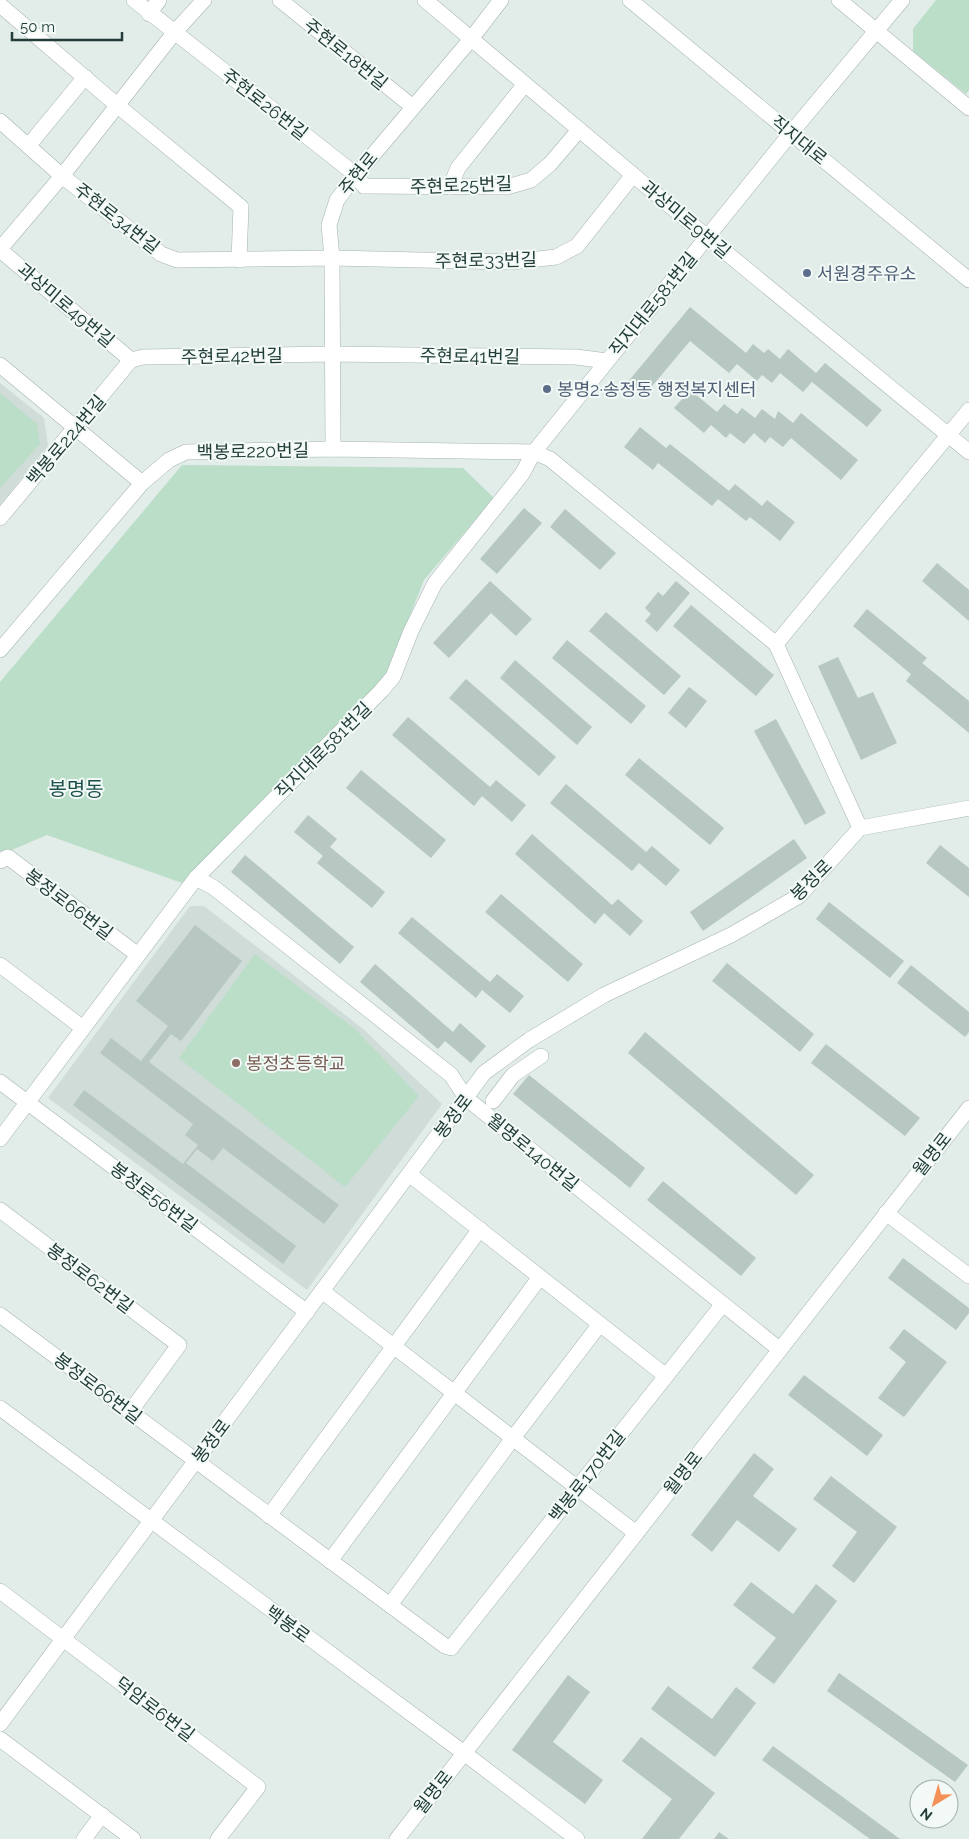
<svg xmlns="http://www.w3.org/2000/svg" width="969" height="1839" font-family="Raleway,'Noto Sans KR',sans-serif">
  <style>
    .built { fill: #d0dcd8 }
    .green { fill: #badec8 }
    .building { fill: #b7c7c2 }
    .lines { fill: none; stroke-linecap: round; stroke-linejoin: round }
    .minor-casing { stroke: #a5b4b1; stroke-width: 16 }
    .minor { stroke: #fff; stroke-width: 15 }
    .service-dot { fill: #5c6f8a; stroke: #f2f9f6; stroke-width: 2 }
    .education-dot { fill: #8d6e63; stroke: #f2f9f6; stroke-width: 2 }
    .labels { text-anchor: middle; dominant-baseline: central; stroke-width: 4; stroke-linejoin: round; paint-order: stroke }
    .street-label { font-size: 18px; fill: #223d39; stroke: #f2f9f6 }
    .service-label { font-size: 18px; fill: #4e5e75; stroke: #f2f9f6; text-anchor: start }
    .education-label { font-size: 18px; fill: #785e54; stroke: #f2f9f6; text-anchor: start }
    .quarter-label { font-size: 20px; fill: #1d5049; stroke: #f2f9f6 }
  </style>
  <rect width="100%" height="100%" fill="#e2ece9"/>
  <!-- built -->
  <g class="built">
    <polygon points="0,383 44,418 48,446 0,505"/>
    <polygon points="190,906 204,906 362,1028 442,1104 307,1290 48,1098"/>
  </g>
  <!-- green -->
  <g class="green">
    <polygon points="936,0 969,0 969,90 966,94 913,51 913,29"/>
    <polygon points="0,393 37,424 40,444 0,488"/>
    <polygon points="182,465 463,468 494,498 424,580 386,675 182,883 47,835 0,855 0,682"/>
    <polygon points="255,954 354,1028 419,1096 345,1187 179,1058"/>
  </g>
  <!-- building -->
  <g class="building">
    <polygon points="690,307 746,353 753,344 764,353 768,349 780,359 788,349 816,373 825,363 882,410 867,427 812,382 803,392 780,373 772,383 762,375 757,381 737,364 729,373 690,341 643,397 627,383"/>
    <polygon points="690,390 717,412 724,404 737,414 742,408 755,418 762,409 775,419 778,411 793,423 801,413 858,460 841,480 791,438 783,447 770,437 765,443 754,433 744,444 730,433 726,438 711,425 704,433 674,408"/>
    <polygon points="640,427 666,448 670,444 729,491 735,484 762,506 767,500 795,522 780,541 750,517 746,521 718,499 712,506 658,463 653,470 624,447"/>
    <polygon points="524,508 542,523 497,574 480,559"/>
    <polygon points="565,509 616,553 600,570 550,527"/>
    <polygon points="937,563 969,590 969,621 922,581"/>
    <polygon points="490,581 532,619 516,636 491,613 449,658 433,643"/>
    <polygon points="676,581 690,593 657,632 645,621 651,614 645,608 658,592 663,596"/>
    <polygon points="691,605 774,675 756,696 673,626"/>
    <polygon points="867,609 927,658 922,663 969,701 969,733 906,681 911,674 853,626"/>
    <polygon points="606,612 681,676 664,695 589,631"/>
    <polygon points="567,640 646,706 631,724 552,658"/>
    <polygon points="838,657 858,698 873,692 897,743 861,760 818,666"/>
    <polygon points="515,660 592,727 577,745 500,678"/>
    <polygon points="466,679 556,757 539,776 449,698"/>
    <polygon points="689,687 707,701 686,728 668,713"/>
    <polygon points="408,717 490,787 496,780 526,805 512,822 482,796 474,806 392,735"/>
    <polygon points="776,719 826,813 805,825 754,731"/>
    <polygon points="639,758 724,828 710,845 625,775"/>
    <polygon points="361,770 446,840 431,858 346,788"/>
    <polygon points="566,784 646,852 652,846 680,870 666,886 639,863 632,871 550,803"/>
    <polygon points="308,815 337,839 330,847 385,892 372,908 317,863 323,856 294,832"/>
    <polygon points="532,834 612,905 618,899 643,921 630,936 604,913 595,924 515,854"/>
    <polygon points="794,839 807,858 703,931 690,912"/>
    <polygon points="940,845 969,868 969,897 926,863"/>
    <polygon points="245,855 354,947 340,964 231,872"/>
    <polygon points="501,894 583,964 568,982 485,912"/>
    <polygon points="829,902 904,961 890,978 816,919"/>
    <polygon points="412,917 490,982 497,974 524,996 510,1013 482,990 476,998 398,933"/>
    <polygon points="195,925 242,961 181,1041 171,1034 149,1062 339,1205 324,1224 223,1148 213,1161 197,1149 186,1163 296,1246 283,1264 73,1105 84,1090 183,1164 198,1145 185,1135 193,1124 100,1053 111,1038 141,1061 168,1026 136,1001"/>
    <polygon points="727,963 814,1034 800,1052 712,981"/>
    <polygon points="375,964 453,1032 460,1023 486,1046 471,1063 445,1041 438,1049 360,982"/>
    <polygon points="911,965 969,1012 969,1032 965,1037 897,983"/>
    <polygon points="645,1032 814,1175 796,1195 628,1053"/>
    <polygon points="826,1044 920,1118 905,1136 811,1063"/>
    <polygon points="529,1075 645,1168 630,1188 513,1094"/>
    <polygon points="663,1181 756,1258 741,1276 647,1200"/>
    <polygon points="903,1258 969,1308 969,1313 956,1330 888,1278"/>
    <polygon points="904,1329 947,1362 904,1417 878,1398 906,1362 889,1348"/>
    <polygon points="804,1375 883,1435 867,1456 788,1395"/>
    <polygon points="754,1453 774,1469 753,1496 797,1529 779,1552 737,1520 712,1552 691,1535"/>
    <polygon points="831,1476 897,1527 854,1583 832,1566 857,1532 813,1499"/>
    <polygon points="751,1582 793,1614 816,1584 837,1601 774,1684 752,1668 776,1638 733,1605"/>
    <polygon points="839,1673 968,1765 955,1782 827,1691"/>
    <polygon points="568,1675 590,1692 553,1742 603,1780 585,1804 512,1750"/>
    <polygon points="668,1686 712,1719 736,1687 756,1703 715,1757 651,1709"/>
    <polygon points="641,1737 715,1793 679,1839 642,1839 672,1799 622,1761"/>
    <polygon points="773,1746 900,1839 870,1839 762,1760"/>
    <polygon points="719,1832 729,1839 714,1839"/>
  </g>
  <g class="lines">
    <!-- minor casing -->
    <g class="minor-casing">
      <g id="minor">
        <polyline points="134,0 356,175 364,186 507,187 531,180 550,164 579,130"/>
        <polyline points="280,0 413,107"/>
        <polyline points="425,0 707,237 969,452"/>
        <polyline points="630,0 969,280"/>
        <polyline points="839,0 969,108"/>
        <polyline points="0,5 118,106 241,207 239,260"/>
        <polyline points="149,14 159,0"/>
        <polyline points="0,121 62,176 161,254 177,260 332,258 511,262 556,257 577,246 633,175"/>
        <polyline points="29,145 85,77"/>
        <polyline points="450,187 458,168 525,84"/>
        <polyline points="0,249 62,176 174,33 204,0"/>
        <polyline points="0,250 131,360"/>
        <polyline points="131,360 143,357 332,354 576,357 607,361"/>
        <polyline points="0,365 142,483"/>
        <polyline points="333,449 332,258 329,225 337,200 356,175 471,39 501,0"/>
        <polyline points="0,518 131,360"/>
        <polyline points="776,644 969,410"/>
        <polyline points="0,650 142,483 169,460 186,452 333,449 534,452 550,459 776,644 860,828"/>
        <polyline points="0,861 8,857 138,955"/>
        <polyline points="196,878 213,887 451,1075 466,1098 779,1349"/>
        <polyline points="0,965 83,1028"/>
        <polyline points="0,1082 307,1312"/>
        <polyline points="493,1101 513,1075 541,1056"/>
        <polyline points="0,1139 196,878 381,691 393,677 411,631 435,583 522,474 534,452 791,133 902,0"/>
        <polyline points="409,1174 666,1376"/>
        <polyline points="0,1210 179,1345 130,1412"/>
        <polyline points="886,1213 969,1276"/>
        <polyline points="322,1291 636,1533"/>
        <polyline points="0,1315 445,1646 451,1648 723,1304"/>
        <polyline points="0,1408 464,1753 577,1839"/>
        <polyline points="269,1516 480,1229"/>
        <polyline points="330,1561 540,1277"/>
        <polyline points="0,1591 258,1787 218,1839"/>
        <polyline points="390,1605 513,1438 600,1324"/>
        <polyline points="0,1724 484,1073 529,1040 604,995 731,935 799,896 860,828 969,808"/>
        <polyline points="0,1739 133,1839"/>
        <polyline points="84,1839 102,1815"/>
        <polyline points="397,1839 969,1108"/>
      </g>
    </g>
    <!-- minor -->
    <use href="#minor" class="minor"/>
  </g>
  <!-- markers -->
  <g class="service-dot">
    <circle cx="807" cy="273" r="5"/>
    <circle cx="547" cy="389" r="5"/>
  </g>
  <circle class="education-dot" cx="236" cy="1063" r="5"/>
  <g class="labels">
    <!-- street labels -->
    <g class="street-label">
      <text transform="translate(346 54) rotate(39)">주현로18번길</text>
      <text transform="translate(265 104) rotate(38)">주현로26번길</text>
      <text transform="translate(799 140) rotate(39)">직지대로</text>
      <text transform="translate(358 173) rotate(-51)">주현로</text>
      <text transform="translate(461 185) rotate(-2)">주현로25번길</text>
      <text transform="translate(117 218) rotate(38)">주현로34번길</text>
      <text transform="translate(686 219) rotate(40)">과상미로9번길</text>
      <text transform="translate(486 260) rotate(-1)">주현로33번길</text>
      <text transform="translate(653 304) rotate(-51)">직지대로581번길</text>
      <text transform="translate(66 305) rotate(40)">과상미로49번길</text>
      <text transform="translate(232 356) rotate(-1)">주현로42번길</text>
      <text transform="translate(470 356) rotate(1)">주현로41번길</text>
      <text transform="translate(66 440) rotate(-50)">백봉로224번길</text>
      <text transform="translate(253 451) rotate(-1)">백봉로220번길</text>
      <text transform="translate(323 750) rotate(-45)">직지대로581번길</text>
      <text transform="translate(811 880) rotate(-45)">봉정로</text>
      <text transform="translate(69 904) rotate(37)">봉정로66번길</text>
      <text transform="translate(453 1116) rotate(-53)">봉정로</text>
      <text transform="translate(533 1152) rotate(39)">월명로140번길</text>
      <text transform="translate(932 1154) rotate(-52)">월명로</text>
      <text transform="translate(154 1197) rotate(37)">봉정로56번길</text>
      <text transform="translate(90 1278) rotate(37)">봉정로62번길</text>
      <text transform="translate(98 1388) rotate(37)">봉정로66번길</text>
      <text transform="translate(211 1441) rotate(-53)">봉정로</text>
      <text transform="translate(683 1473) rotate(-52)">월명로</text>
      <text transform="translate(587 1476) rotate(-52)">백봉로170번길</text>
      <text transform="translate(288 1624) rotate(36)">백봉로</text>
      <text transform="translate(155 1709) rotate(37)">덕암로6번길</text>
      <text transform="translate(433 1792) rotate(-52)">월명로</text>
    </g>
    <!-- service labels -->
    <g class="service-label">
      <text x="817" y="273">서원경주유소</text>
      <text x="557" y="389">봉명2·송정동 행정복지센터</text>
    </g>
    <!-- education labels -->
    <g class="education-label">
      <text x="246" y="1063">봉정초등학교</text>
    </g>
    <!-- quarter labels -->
    <g class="quarter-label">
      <text x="76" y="789">봉명동</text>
    </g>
  </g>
  <!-- north arrow -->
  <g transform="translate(934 1804) rotate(217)"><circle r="24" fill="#f2f9f6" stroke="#9faeaa"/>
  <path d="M0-4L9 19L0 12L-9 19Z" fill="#f49158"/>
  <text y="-8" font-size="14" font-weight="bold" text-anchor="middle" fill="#223d39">N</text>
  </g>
  <!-- scale -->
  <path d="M12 32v8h110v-8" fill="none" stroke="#223d39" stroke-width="2.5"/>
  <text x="20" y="32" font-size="15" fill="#223d39" stroke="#f2f9f6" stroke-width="4" paint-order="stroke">50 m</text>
</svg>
